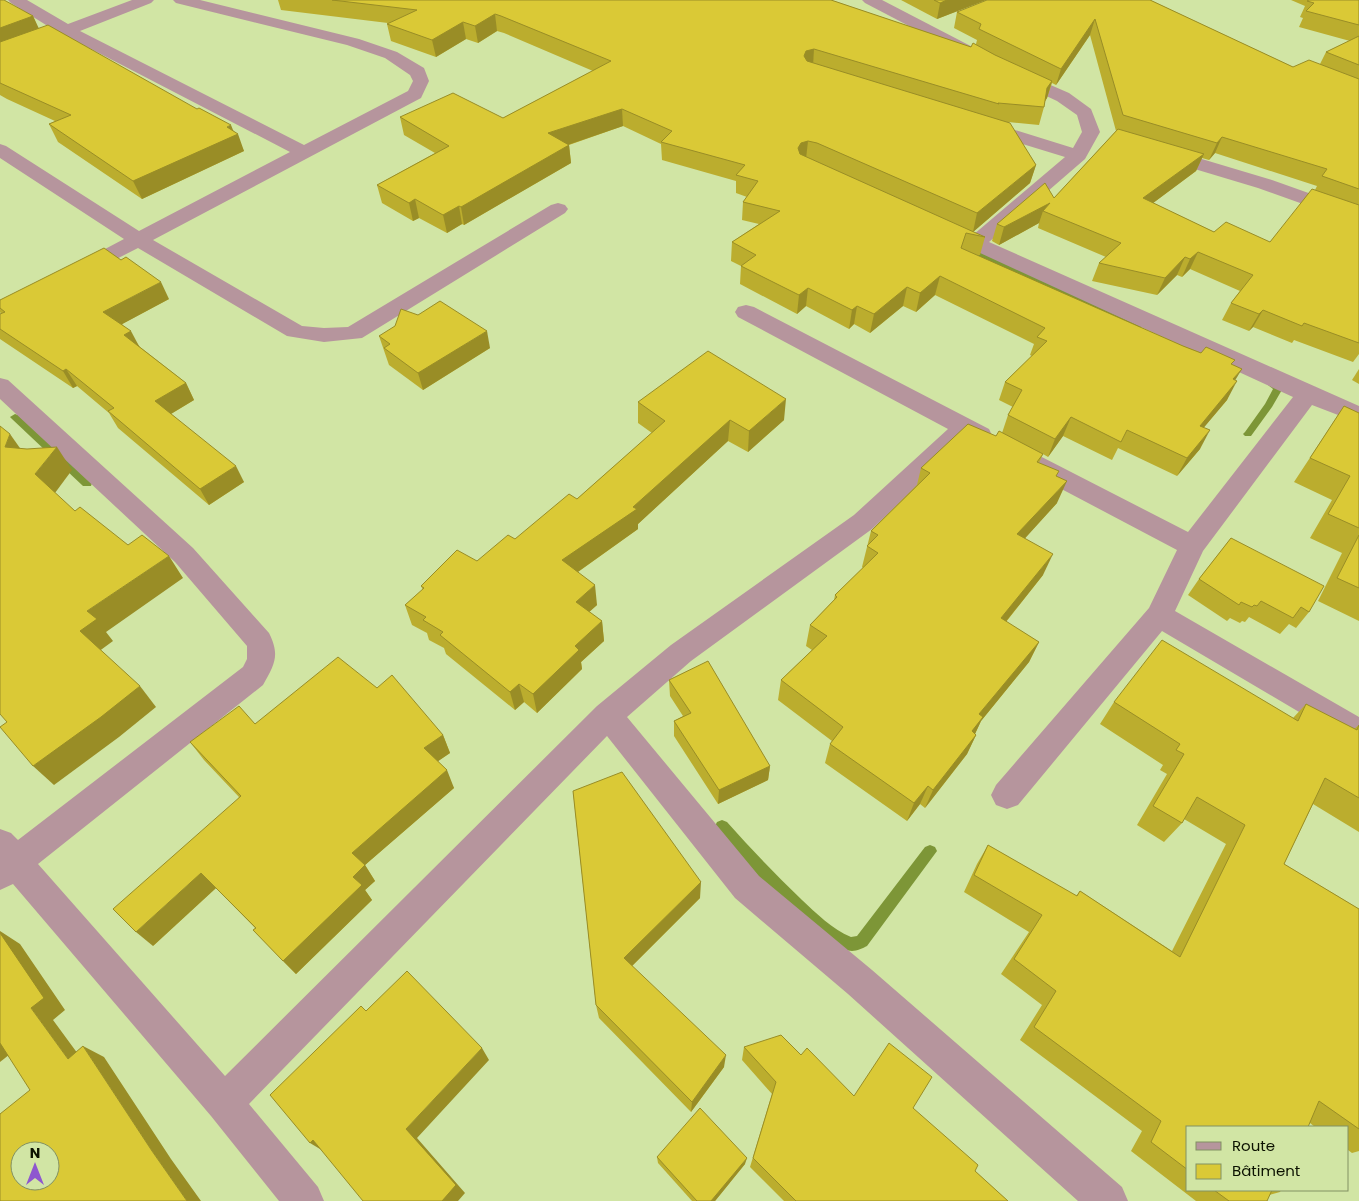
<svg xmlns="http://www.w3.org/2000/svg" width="1359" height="1201" font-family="Poppins,sans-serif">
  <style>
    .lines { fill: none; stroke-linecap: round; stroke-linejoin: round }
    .stream { fill: #7d9637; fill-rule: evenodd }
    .minor { fill: #b6959d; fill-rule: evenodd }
    .wall { fill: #bbad2e; fill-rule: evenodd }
    .shaded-wall { fill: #998d26 }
    .building { fill: #dac936; stroke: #998d26; fill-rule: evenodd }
  </style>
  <rect width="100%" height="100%" fill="#d1e5a4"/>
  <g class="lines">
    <!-- stream -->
    <g class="stream">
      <polygon points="964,245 970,245 1143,326 1139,329 1136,328 1021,277 964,249"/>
      <polygon points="1268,378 1283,388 1272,407 1251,436 1245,436 1243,434 1245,432 1265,404 1273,389 1263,381"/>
      <polygon points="15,414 18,415 91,480 92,483 91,486 83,486 12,419 10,417"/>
      <path d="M 722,820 L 727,822 C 751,849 776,875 802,900 C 816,913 832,929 851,937 L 857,936 L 925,847 L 930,845 L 935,847 L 937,851 L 867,946 C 863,948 857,951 852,951 C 822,951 739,855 717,830 L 715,826 L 717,822 Z"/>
    </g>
    <!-- minor -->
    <g class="minor">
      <polygon points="8,0 27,0 68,24 132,0 154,0 151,3 80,31 304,145 408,91 413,81 410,75 385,58 347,45 176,3 173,0 200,0 359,39 397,52 424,68 429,81 421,98 153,240 302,326 324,328 348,327 551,205 558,203 565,205 568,209 565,213 362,338 324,342 287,336 138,248 85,275 78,277 71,275 68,271 71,267 124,239 0,158 0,144 6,146 139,231 290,152 66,36 0,61 0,50 54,30 11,3"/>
      <polygon points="862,0 882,0 986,54 988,57 986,60 974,60 865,3"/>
      <polygon points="1016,70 1069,93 1091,109 1100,132 1085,159 989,242 1359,406 1359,423 1312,405 1203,551 1175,611 1359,717 1359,745 1348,741 1162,631 1018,805 1007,809 996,805 991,795 996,785 1149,608 1177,550 1016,465 1013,459 1016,453 1025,450 1034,453 1188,532 1293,397 941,235 938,231 941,227 948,225 973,235 1065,157 977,130 974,126 977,122 983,121 989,122 1073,148 1082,132 1077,115 1057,101 1010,79 1008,75 1010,71"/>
      <polygon points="1165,148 1272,180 1359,211 1359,224 1258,188 1158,158 1156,154 1158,150"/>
      <path d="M 746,305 L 754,307 L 989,429 L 992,435 L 989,441 L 980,443 L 967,439 L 872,529 L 691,661 L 627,717 L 759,876 L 872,970 L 1122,1187 L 1128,1201 L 1078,1201 L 848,994 L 735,898 L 607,736 L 249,1104 L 318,1187 L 324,1201 L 279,1201 L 211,1116 L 13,884 L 0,890 L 0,829 L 11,833 L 18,840 L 243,667 L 247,659 L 247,646 L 175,562 L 0,399 L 0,378 L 8,380 L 193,548 L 269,633 C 280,655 275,664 263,685 L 38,864 L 225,1076 L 597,706 L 671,645 L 854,515 L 948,429 L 738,317 L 735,312 L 738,307 Z"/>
    </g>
  </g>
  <!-- wall -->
  <g class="wall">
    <polygon points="0,0 33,16 38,28 233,131 244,151 142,199 58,142 49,124 55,121 7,99 0,95"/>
    <path d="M 278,0 L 831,0 L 971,47 L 976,44 L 977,40 L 954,28 L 957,12 L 1150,0 L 1293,67 L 1320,64 L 1326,52 L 1350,41 L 1299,27 L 1303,18 L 1300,17 L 1305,6 L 1291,0 L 1359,0 L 1359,354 L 1353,362 L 1294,340 L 1292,343 L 1253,327 L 1249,331 L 1222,320 L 1231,303 L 1240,291 L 1190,269 L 1182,277 L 1177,275 L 1157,295 L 1092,281 L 1099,263 L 1106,257 L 1038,228 L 1039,223 L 999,245 L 992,241 L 997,224 L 1054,198 L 1116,131 L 1090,35 L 1056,85 L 1052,83 L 1047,98 L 1045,101 L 1044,107 L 1039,125 L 1008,122 L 1036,165 L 1030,183 L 973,232 L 985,237 L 980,255 L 975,255 L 1183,346 L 1232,364 L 1235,380 L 1227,400 L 1204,427 L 1200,449 L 1177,476 L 1118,448 L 1112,460 L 1063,436 L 1048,457 L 1043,454 L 1039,463 L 1057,476 L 1057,503 L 1025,538 L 1043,575 L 1006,622 L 1039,642 L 1029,662 L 981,721 L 975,734 L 976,735 L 967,754 L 925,808 L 920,804 L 907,821 L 825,763 L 830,744 L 832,741 L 778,700 L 781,680 L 812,650 L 806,646 L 810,625 L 834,600 L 835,595 L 863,568 L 862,567 L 871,531 L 917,485 L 921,468 L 1002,433 L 1008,415 L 1013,407 L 999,400 L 1005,382 L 1032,356 L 1030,355 L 1034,344 L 935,295 L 916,312 L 903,306 L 870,333 L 854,324 L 849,329 L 806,306 L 797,314 L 740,284 L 741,266 L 731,261 L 732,242 L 759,224 L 742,220 L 743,202 L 747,197 L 736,193 L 736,181 L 662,160 L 661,144 L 623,126 L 569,145 L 571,163 L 464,225 L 462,224 L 447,233 L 419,218 L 413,221 L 382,203 L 377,185 L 435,153 L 404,135 L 400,117 L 503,118 L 593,71 L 504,33 L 497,31 L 478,43 L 466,39 L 436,57 L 391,41 L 387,24 L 388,23 L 281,10 ZM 1215,153 L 1317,186 L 1315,190 L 1270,242 L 1214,232 L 1153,203 L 1196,171 L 1202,158 L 1209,160 Z"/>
    <polygon points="901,0 986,0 937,19"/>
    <polygon points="169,299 122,324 140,347 186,383 194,400 171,414 244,482 209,505 118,428 109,413 77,386 73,388 0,339 0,314 1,314 0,312 0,300"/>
    <polygon points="379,336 490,348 423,390 389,365"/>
    <polygon points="1359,369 1359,384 1352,380"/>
    <polygon points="638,402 784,420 748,452 728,441 638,524 638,529 578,572 597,605 589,612 602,621 604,641 581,662 582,669 537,713 524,702 515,710 446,654 444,648 429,640 427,633 412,625 405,605 423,590 421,586 477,561 515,539 577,499 652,433 638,423"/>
    <polygon points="1344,406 1359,413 1359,621 1318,601 1342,553 1310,538 1332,500 1294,482"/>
    <polygon points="1231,538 1309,612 1296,628 1289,624 1280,634 1249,617 1245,622 1242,621 1240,623 1230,618 1227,621 1188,595 1199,579"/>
    <polygon points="669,680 770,766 768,780 718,804 674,736 674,721 683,716 670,696"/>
    <polygon points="377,688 443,735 450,753 438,761 454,788 365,865 375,881 365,890 372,900 296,974 253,930 255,928 216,888 153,946 239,797 204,760 190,742"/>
    <polygon points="1114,702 1293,718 1306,704 1354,729 1359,725 1359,832 1313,804 1284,864 1359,909 1359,1151 1352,1153 1348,1150 1348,1127 1315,1127 1310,1123 1188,1127 1188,1190 1281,1190 1280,1192 1269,1195 1267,1201 1196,1201 1131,1151 1142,1131 1020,1040 1042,1005 1001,974 1029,932 964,892 977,864 988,845 1076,896 1080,891 1172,951 1226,844 1184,819 1182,823 1164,842 1137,825 1167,774 1160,770 1163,765 1100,724"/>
    <polygon points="573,791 700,898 632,966 724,1067 691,1112 599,1018 596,1005"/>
    <polygon points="744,1047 801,1055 854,1096 913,1108 975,1171 1008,1201 784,1201 750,1167 772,1094 742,1060"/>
    <polygon points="657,1157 745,1164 715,1201 692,1201 658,1163"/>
  </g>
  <!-- shaded-wall -->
  <g class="shaded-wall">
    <polygon points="947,0 986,0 937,19 940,3"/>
    <polygon points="495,14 497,31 478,43 475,26"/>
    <polygon points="33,16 41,33 0,48 0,28"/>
    <polygon points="1095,19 1090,35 1056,85 1061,69"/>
    <polygon points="463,22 466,39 436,57 432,40"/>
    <polygon points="814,49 813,66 804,68 804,56 806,51"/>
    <polygon points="1052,81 1047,98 1042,106 1047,88"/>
    <polygon points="622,109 623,126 550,151 548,133"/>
    <polygon points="231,125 235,135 238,134 244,151 142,199 133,181"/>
    <polygon points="1222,137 1215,153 1209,160 1217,143"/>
    <polygon points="808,141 806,159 799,161 798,148 801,143"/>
    <polygon points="569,145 571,163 464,225 461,207"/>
    <polygon points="1204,154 1196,171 1137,215 1143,198"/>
    <polygon points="1036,165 1030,183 973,232 977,213"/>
    <polygon points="415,199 419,218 413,221 409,203"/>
    <polygon points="1050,203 1043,211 1039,223 999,245 1004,227"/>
    <polygon points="459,206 462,224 447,233 443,215"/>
    <polygon points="1198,252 1190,269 1182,277 1190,259"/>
    <polygon points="1185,257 1177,275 1157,295 1165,278"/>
    <polygon points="940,276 935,295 916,312 920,293"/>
    <polygon points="161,282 169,299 113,329 103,312"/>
    <polygon points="907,287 903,306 870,333 874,314"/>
    <polygon points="808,288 806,306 797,314 799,295"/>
    <polygon points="857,306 854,324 849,329 852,310"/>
    <polygon points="1263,310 1253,327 1249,331 1259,314"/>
    <polygon points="131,331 140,348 124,335"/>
    <polygon points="487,331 490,348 423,390 418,373"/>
    <polygon points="66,369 77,386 73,388 63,371"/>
    <polygon points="1242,369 1231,387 1233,379"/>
    <polygon points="1237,381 1227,400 1190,444 1200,426"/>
    <polygon points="186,383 194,400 164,418 155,401"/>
    <polygon points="786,399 784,420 748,452 749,431"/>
    <polygon points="1071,417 1063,436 1048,457 1055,439"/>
    <polygon points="730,420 728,441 638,524 638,529 565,581 562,560 633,507"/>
    <polygon points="1210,430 1200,449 1177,476 1187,458"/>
    <polygon points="10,434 27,458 5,447"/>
    <polygon points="57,447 72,470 52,497 35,474"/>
    <polygon points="236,466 244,482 209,505 200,489"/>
    <polygon points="1067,481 1057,503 1009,556 1017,534"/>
    <polygon points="1053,554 1043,575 992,639 1001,618"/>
    <polygon points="169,556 183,578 106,632 113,641 98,652 80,631 87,611"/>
    <polygon points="595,585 597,605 578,622 576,602"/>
    <polygon points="602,621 604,641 581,662 582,669 537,713 533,694 575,646"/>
    <polygon points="1039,642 1029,662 981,721 974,736 963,750 979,714"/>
    <polygon points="519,684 524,702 515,710 510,692"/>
    <polygon points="140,686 156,707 119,737 54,785 33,766"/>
    <polygon points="443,735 450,753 431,766 424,748"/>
    <polygon points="976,735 967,754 925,808 933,790"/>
    <polygon points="770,766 768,780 718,804 719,790"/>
    <polygon points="447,770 454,788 365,865 375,881 365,890 372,900 296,974 283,961 352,853"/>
    <polygon points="928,786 920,804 907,821 914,803"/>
    <polygon points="201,873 216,888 153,946 136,932"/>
    <polygon points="701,882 700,898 626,972 624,958"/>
    <polygon points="0,931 20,944 65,1010 53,1020 89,1069 68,1059 31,1008 0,933"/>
    <polygon points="0,1038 19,1047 0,1062"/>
    <polygon points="83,1046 104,1057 171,1159 201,1201 187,1201 152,1151"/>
    <polygon points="482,1048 489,1060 417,1138 465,1193 458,1201 442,1201 406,1129"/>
    <polygon points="726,1055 724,1067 691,1112 692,1102"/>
    <polygon points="313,1140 325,1152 310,1143"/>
    <polygon points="747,1158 745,1164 715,1201 711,1201"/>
  </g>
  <!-- building -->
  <g class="building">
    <polygon points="0,0 4,0 33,16 0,28"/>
    <polygon points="332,0 831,0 971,47 973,43 995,55 1052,81 1047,88 1044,107 998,103 999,104 814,49 806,51 804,56 807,61 1010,123 1036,165 977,213 817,143 808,141 801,143 798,148 800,154 985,237 966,233 961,248 1183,346 1201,353 1206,347 1235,360 1231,364 1242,369 1233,379 1237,381 1200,426 1210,430 1187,458 1127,430 1121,442 1071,417 1055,439 1008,415 1022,390 1005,382 1047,341 1037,337 1045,328 940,276 920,293 907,287 874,314 857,306 852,310 808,288 799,295 741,266 756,255 732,242 780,211 743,202 758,181 736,175 745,165 661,142 672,131 622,109 548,133 569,145 461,207 459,206 443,215 415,199 409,203 377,185 449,146 400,117 453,93 503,118 611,61 501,16 495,14 475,26 463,22 432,40 387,24 417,10"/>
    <polygon points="934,0 947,0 940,3"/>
    <polygon points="987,0 1150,0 1293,67 1309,60 1359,79 1359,189 1322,176 1327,169 1222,137 1217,143 1123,115 1095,19 1061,69 979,29 981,24 957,12"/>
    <polygon points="1309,0 1359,0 1359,25 1306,11 1314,3 1307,1"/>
    <polygon points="48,25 197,109 199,108 231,125 227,127 238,134 133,181 49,124 71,115 0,83 0,42"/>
    <polygon points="1359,36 1359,65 1326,52"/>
    <polygon points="1118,129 1204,154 1143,198 1214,232 1226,222 1270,242 1312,189 1359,205 1359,343 1304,323 1302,326 1263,310 1259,314 1231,303 1253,275 1198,252 1190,259 1185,257 1165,278 1099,263 1121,243 1043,211 1050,203 1004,227 997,224 1045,183 1054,198"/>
    <polygon points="104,248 121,260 126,257 161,282 103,312 131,331 124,335 186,383 155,401 236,466 200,489 108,411 114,408 66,369 63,371 0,329 0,314 5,312 0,308 0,300"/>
    <polygon points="440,301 487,331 418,373 384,348 390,344 379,336 395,326 401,309 418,315"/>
    <polygon points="708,351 786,399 749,431 730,420 633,507 637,509 562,560 595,585 576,602 602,621 575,646 579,650 533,694 519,684 510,692 440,635 443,632 423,620 426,617 405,605 424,588 421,586 457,550 477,561 508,535 515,539 569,494 577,499 665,421 638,402"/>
    <polygon points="1344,406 1359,413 1359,528 1328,514 1350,476 1310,458"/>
    <polygon points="968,424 996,436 999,431 1043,454 1037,462 1059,471 1056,476 1067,481 1017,534 1053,554 1001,618 1039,642 979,714 983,717 972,731 976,735 933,790 928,786 914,803 830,744 843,727 781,680 827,636 810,625 837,597 835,595 878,553 867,546 878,535 871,531 930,473 921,468"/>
    <polygon points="0,426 10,434 5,447 27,449 57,447 35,474 75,511 80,507 128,545 142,535 169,556 87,611 97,619 80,631 140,686 101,717 33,766 0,727 7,722 0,714"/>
    <polygon points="1359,535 1359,588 1337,578"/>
    <polygon points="1231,538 1324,586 1309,612 1301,607 1293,618 1261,601 1257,606 1254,605 1252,607 1241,602 1239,605 1199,579"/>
    <polygon points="1162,640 1298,721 1306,704 1357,730 1359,725 1359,798 1325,778 1284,864 1359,909 1359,1129 1319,1101 1308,1127 1188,1127 1188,1170 1151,1142 1161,1121 1034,1027 1056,991 1014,959 1042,915 974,875 988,845 1077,896 1080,891 1180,957 1245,825 1197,797 1182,823 1153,806 1184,754 1176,750 1180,744 1114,702"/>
    <polygon points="338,657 377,688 392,675 443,735 424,748 447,770 352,853 365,865 353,877 362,885 283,961 253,930 256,928 201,873 136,932 113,909 241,796 190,742 239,706 255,724"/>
    <polygon points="708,661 770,766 719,790 674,721 691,713 669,680"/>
    <polygon points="622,772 701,882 624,958 726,1055 692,1102 596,1005 573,791"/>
    <path d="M 0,933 L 44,998 L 31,1008 L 68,1059 L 83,1046 L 152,1151 L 187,1201 L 0,1201 L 0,1114 L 30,1090 L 0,1043 ZM 20,1151 L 50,1151 L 50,1181 L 20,1181 Z"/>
    <polygon points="407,971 482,1048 406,1129 456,1185 442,1201 363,1201 313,1140 310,1143 270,1095 361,1006 366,1011"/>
    <polygon points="781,1035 801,1055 807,1048 854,1096 889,1043 932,1077 913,1108 978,1165 975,1171 1008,1201 796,1201 753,1158 776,1082 744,1047"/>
    <polygon points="700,1108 747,1158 711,1201 697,1201 657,1157"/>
    <polygon points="1214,1190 1272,1190 1267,1201 1229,1201"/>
  </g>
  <!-- legend -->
  <rect x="1186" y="1126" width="162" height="65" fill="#d1e5a4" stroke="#829162"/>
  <rect x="1196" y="1142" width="25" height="8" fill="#b6959d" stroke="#829162"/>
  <text x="1232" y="1151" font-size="15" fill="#0c1200">Route</text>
  <rect x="1196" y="1164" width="25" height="15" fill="#dac936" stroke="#829162"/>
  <text x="1232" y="1176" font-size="15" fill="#0c1200">Bâtiment</text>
  <!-- north arrow -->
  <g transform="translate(35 1166)"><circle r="24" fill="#d1e5a4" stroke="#829162"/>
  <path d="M0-4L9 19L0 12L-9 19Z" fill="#8e57cf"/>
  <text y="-8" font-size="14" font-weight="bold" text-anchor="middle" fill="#0c1200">N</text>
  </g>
</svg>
